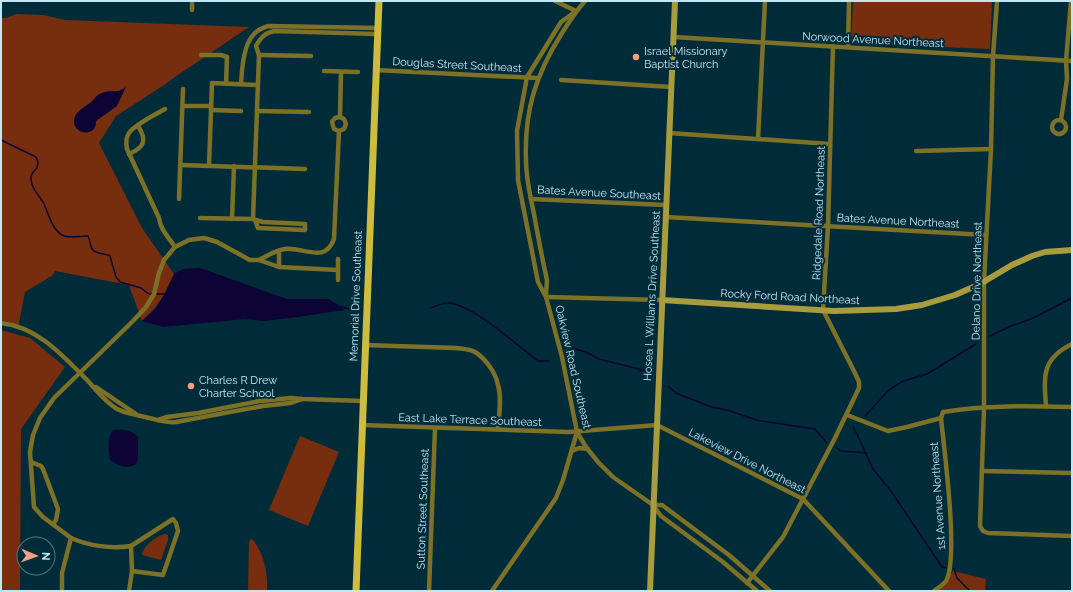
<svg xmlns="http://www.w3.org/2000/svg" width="1073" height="592" font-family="Raleway,sans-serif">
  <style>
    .green { fill: #772e0e }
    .water { fill: #0d0335 }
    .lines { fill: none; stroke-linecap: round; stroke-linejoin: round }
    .stream { stroke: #0d0335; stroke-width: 1.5 }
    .street { stroke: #7c7127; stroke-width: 4.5 }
    .secondary { stroke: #a99c3e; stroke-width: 6 }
    .primary { stroke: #cdbc3d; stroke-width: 7 }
    .poi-dot { fill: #f2a081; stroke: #002c39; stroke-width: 1.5 }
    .labels { text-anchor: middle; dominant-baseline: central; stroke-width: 4; stroke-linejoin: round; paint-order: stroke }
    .street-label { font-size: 11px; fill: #c1e7f4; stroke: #002c39 }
    .poi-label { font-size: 11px; fill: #c1e7f4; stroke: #002c39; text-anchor: start }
  </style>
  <rect width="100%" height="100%" fill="#002c39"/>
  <!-- green -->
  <g class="green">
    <polygon points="853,1 992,1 990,49 851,43"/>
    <path d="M 16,14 L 43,15 L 65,20 L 249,27 L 172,79 L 164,85 L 116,116 L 99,143 L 142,228 L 174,274 C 165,295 159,305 142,321 L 129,285 L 55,271 L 53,275 L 25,292 L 18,328 L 1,325 L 1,18 L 6,18 Z"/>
    <polygon points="1,330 30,338 65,367 21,429 20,591 1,591"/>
    <polygon points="300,436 339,452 308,526 269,510"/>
    <path d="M 165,534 L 168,535 L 168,540 L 161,560 L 142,555 C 143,546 156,536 165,534 Z"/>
    <path d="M 252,539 C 264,553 268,573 267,591 L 248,591 L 249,542 L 250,540 Z"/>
    <polygon points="953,571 986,579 985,591 939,591"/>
  </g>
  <!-- water -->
  <g class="water">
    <path d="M 126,87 L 117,106 L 96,121 C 96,123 96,125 95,127 C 90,137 75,132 74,123 C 73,112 84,108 91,102 C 94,100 96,95 100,94 C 110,88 115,95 126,87 Z"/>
    <polygon points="200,268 287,299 329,299 345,310 290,318 264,321 245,319 163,327 142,321 155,309 164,295 174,274 183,269"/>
    <path d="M 113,430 C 122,429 132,430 138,437 L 138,458 L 136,464 C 127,470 118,465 110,460 C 109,451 107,437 113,430 Z"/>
  </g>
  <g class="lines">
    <!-- stream -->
    <g class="stream">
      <path d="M 1,140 L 36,157 L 38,162 L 37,168 C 34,171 31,173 31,178 C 31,188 38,194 43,202 C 49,213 51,230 64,236 C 70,238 81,236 88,236 C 90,240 90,245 92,249 C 94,254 105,253 110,256 L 116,277 L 120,282 L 141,288 L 149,294 L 152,294"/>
      <polyline points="155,294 166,294"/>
      <polyline points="336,305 355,311 361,309"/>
      <path d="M 430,308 C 436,306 442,303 448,303 C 471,303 518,346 538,361 L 549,361"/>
      <polyline points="990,336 1011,326 1031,319 1072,298"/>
      <polyline points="569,347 586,352 599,359 647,371"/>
      <polyline points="668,386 676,393 711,407 727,410 756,420 815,429 827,443"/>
      <polyline points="865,416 889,390 903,381 927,374 976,344"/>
      <polyline points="853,427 857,434 873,469 891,491 942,567 946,568"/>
      <polyline points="837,448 841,451 867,453"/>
      <polyline points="954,569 957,578 970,591"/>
    </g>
    <!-- street -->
    <g class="street">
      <polyline points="555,1 576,11"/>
      <polyline points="997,1 993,56 991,149 984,281 984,408 980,526 983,531 988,533 1072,536"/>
      <polyline points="192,10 192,1"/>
      <polyline points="576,11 561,22 527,77 517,131 518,180 538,282 546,297 562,357 577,432 586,447 598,462 613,477 653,505 661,516 723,562 757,591"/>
      <polyline points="674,37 1072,61"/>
      <polyline points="848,46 849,1"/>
      <polyline points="201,55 221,55 227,57 226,84"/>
      <polyline points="259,55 311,56"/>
      <polyline points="375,70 537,78"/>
      <polyline points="324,71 358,72"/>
      <polyline points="561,80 671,87"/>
      <path d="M 241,84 C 242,70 243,45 254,34 C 257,30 263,28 268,26 L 377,28"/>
      <polyline points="183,106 211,106"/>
      <path d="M 165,109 C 156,114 134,125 129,133 C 126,137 126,144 127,149 L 159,218 C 161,231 168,236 175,247"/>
      <polyline points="211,110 241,111"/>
      <polyline points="257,111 309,112"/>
      <circle cx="1059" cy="127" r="7"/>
      <polyline points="1061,120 1067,79 1066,61 1071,1"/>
      <polyline points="339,131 334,129 332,122 335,118 340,117"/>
      <polyline points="669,133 830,144"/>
      <polyline points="758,139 765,1"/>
      <polyline points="916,151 991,149"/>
      <path d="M 129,154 C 145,147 147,140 138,126"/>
      <polyline points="180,165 305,169"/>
      <polyline points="209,166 212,83 258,85"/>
      <polyline points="179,199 183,89"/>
      <polyline points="531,199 666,205"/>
      <polyline points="666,217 986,235"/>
      <path d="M 200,218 L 253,219 L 259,55 L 256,46 C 261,37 265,33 274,31 L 377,34"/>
      <polyline points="232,219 234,166"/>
      <polyline points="253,219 263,222 305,224 305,230 258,228 255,220"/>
      <path d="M 259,260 C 267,256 276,250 285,249 C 304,247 325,264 334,239 L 339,131 L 344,129 L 346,124 L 344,119 L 340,117 L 341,72"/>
      <polyline points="279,267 279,251"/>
      <polyline points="338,280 338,259"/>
      <path d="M 546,295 L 547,280 C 542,258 538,236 534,214 C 530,196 526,178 526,160 C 524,111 536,74 562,33 C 569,22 576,11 585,1"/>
      <polyline points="546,297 662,300"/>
      <path d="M 1,323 C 38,327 63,356 88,381 C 97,391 105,402 117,409 C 127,414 138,415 149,418 C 158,420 166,423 176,422 L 263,406 L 290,403 L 302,399"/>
      <path d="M 365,345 L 456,348 C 463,349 469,349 475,352 C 485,358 496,373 498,385 C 502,398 499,415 498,429"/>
      <polyline points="96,387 136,414"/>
      <path d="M 1046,406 C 1044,377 1041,359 1072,344"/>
      <path d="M 847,415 L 888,431 L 907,427 L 941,418 L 943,412 C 985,405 1029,406 1072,407"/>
      <polyline points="158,420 167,417 198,413 260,401 291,398 302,399 363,401"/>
      <polyline points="362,425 569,432 657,425 803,499 889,591"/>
      <polyline points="572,451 579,448 588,449"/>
      <polyline points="31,462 41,466 43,469 58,509 56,520 53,524"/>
      <polyline points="982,471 1072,473"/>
      <polyline points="653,505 662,505 729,555 770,591"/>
      <path d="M 71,538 C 89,546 112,549 131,546 L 132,571 L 129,591"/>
      <polyline points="131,546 173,519 176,523 178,531 163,575 132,571"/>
      <polyline points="747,583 783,537 835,438 859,388 859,382 855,373 823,310 828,226 833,46"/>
      <polyline points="62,591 62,573 71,538 43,517 34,507 30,452 33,435 40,418 54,398 133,321 146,307 154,294 159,273 164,260 175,247 189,240 204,238 217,242 250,260 259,260 279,267 338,270"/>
      <polyline points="429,591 435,428"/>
      <polyline points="492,591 556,498 563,480 577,432"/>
      <path d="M 934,591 C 938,588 943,585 946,581 C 959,559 944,448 941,418"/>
    </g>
    <!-- secondary -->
    <g class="secondary">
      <polyline points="662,300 834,311 896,309 922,305 955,295 980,284 1012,265 1032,256 1045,252 1072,250"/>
      <polyline points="650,591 675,1"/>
    </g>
    <!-- primary -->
    <polyline class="primary" points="356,591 379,1"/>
  </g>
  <!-- markers -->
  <g class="poi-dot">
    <circle cx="636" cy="57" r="4"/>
    <circle cx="191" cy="386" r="4"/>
  </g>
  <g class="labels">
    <!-- street labels -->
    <g class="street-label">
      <text transform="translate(873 40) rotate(3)">Norwood Avenue Northeast</text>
      <text transform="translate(457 65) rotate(3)">Douglas Street Southeast</text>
      <text transform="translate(599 193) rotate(3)">Bates Avenue Southeast</text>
      <text transform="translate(819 213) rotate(-88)">Ridgedale Road Northeast</text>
      <text transform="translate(898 221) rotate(3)">Bates Avenue Northeast</text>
      <text transform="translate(977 281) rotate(-89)">Delano Drive Northeast</text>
      <text transform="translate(356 296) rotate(-88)">Memorial Drive Southeast</text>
      <text transform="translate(652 296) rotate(-87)">Hosea L Williams Drive Southeast</text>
      <text transform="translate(790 297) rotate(3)">Rocky Ford Road Northeast</text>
      <text transform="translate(573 367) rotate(77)">Oakview Road Southeast</text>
      <text transform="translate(470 420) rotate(2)">East Lake Terrace Southeast</text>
      <text transform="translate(747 461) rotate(27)">Lakeview Drive Northeast</text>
      <text transform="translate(938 496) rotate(-94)">1st Avenue Northeast</text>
      <text transform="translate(423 509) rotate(-88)">Sutton Street Southeast</text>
    </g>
    <!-- poi labels -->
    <g class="poi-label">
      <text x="644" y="51">Israel Missionary<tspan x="644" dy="13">Baptist Church</tspan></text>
      <text x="199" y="380">Charles R Drew<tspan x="199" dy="13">Charter School</tspan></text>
    </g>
  </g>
  <!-- border -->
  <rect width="1073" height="592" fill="none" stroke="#c1e7f4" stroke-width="4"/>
  <!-- north arrow -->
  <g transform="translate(36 556) rotate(92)"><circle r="19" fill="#002c39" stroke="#4d7784"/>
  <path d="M0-3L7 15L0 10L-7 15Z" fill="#f2a081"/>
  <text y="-6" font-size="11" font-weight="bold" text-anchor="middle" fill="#c1e7f4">N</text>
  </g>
</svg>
